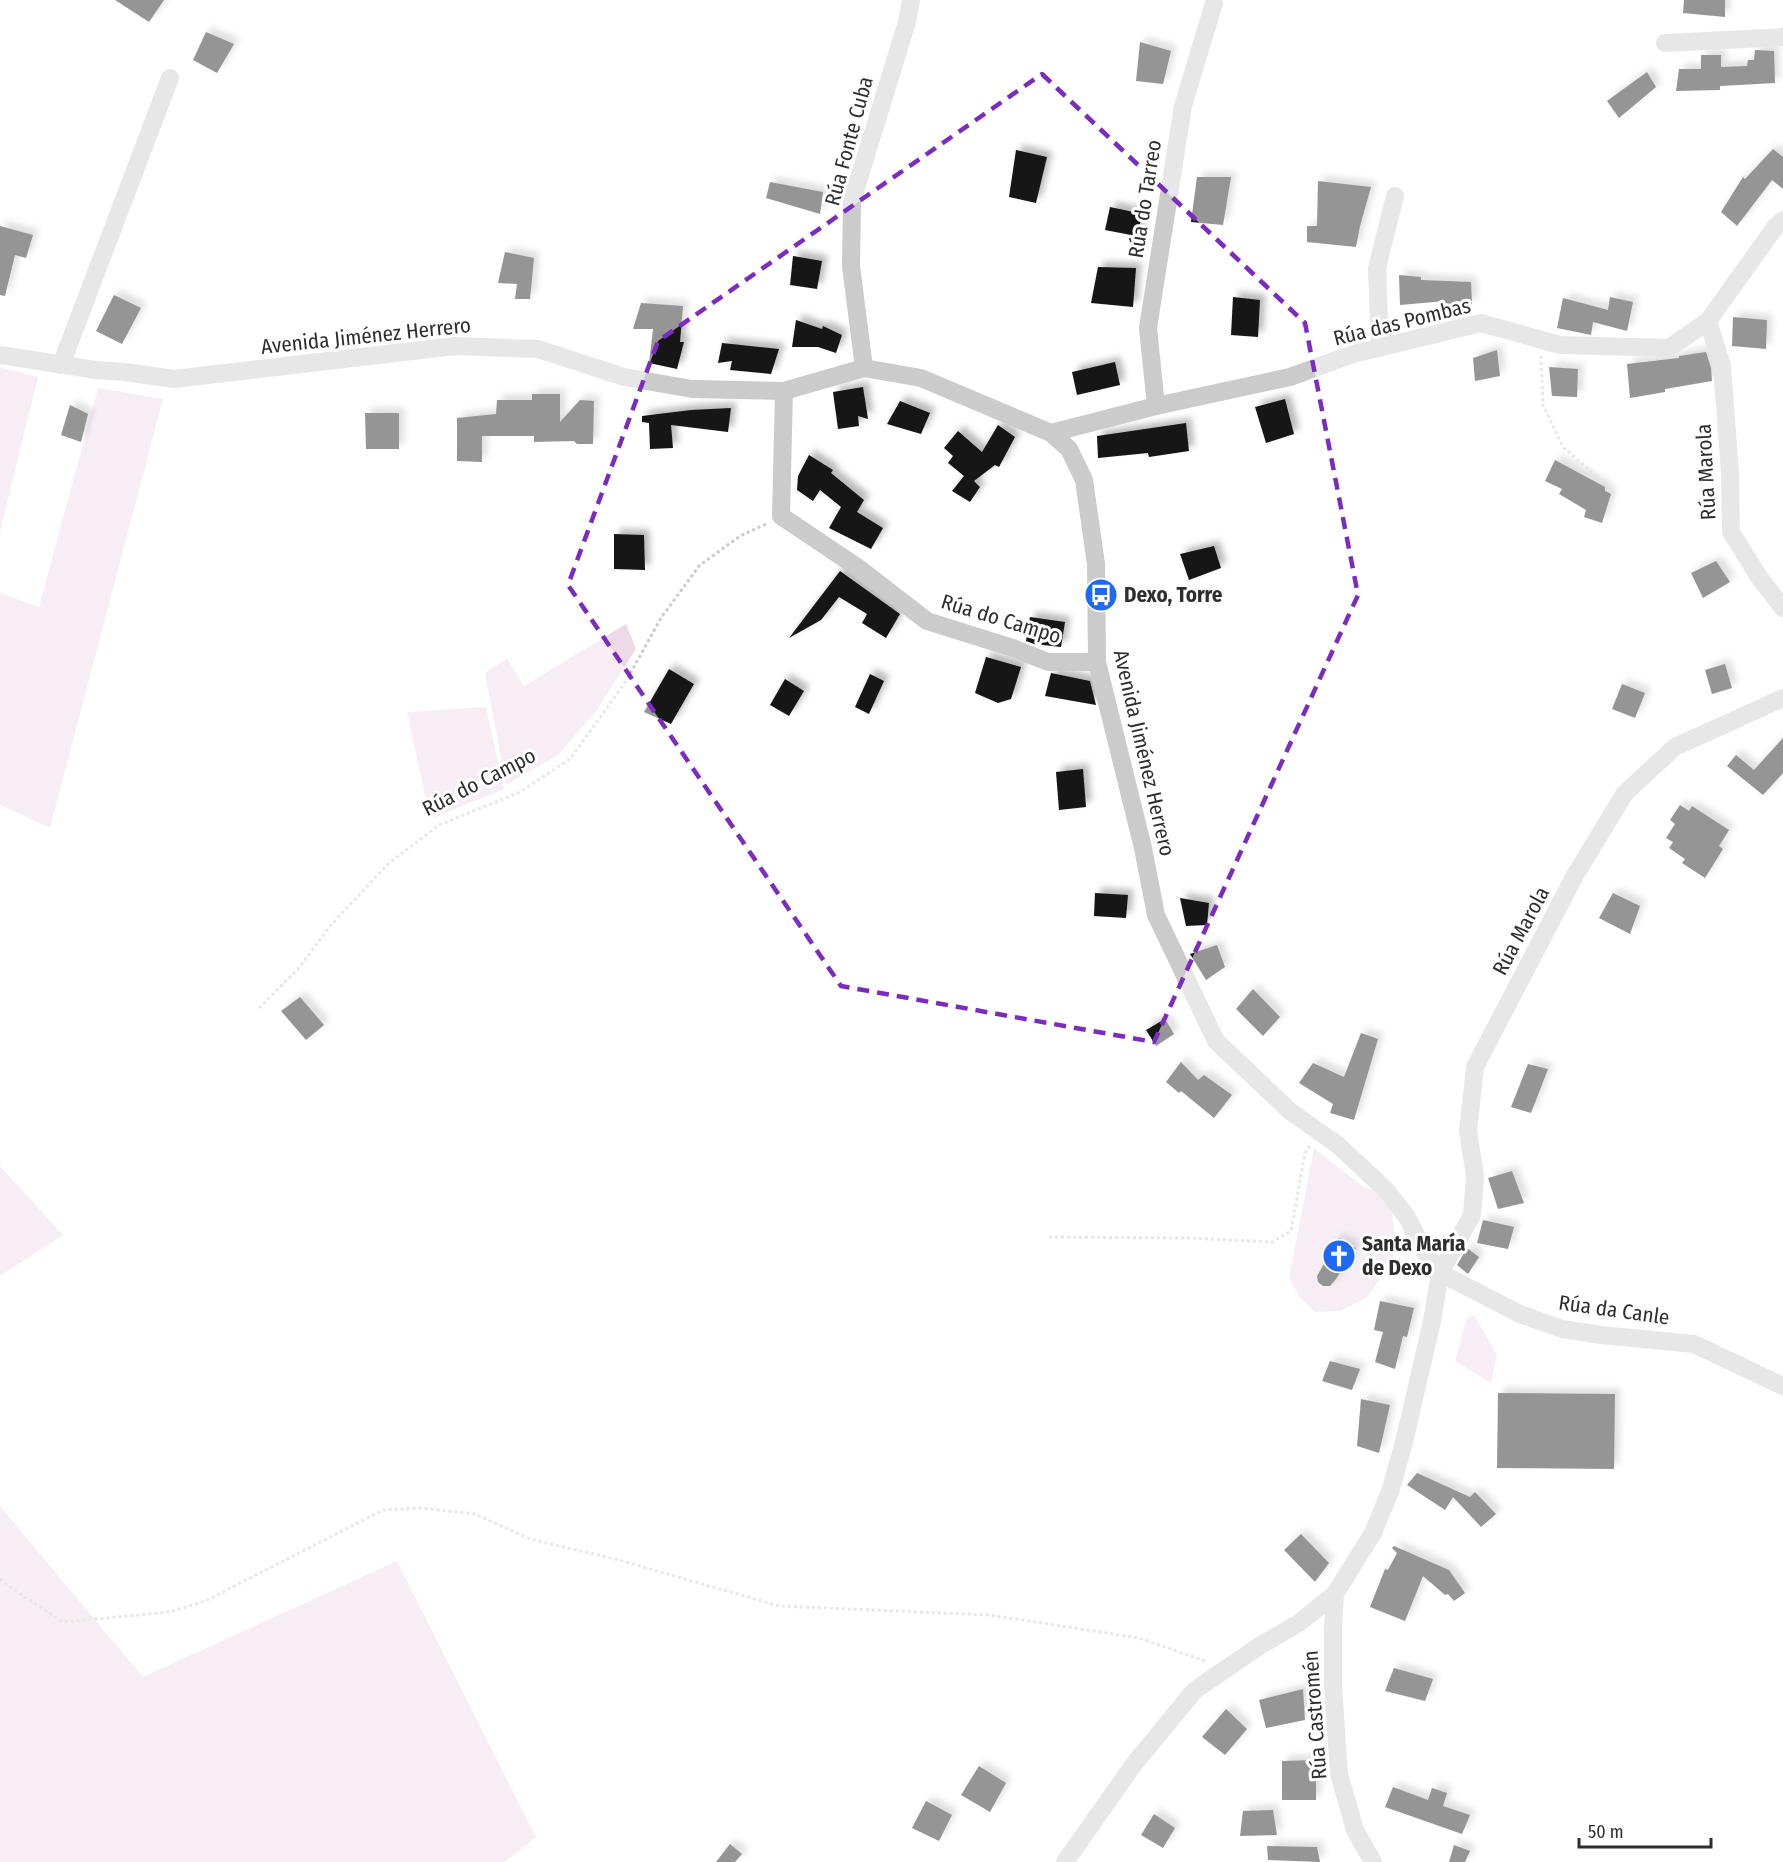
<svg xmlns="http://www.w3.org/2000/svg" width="1783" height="1862" font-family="'Fira Sans Condensed',sans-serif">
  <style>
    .green { fill: #eddae9 }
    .building { fill: #151515; filter: url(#shadow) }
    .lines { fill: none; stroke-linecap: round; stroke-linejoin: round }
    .path { stroke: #cbcbcb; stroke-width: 3; stroke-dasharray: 3 3; stroke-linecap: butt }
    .minor { stroke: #cbcbcb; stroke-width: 18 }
    .marked { fill: none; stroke: #7b2cbf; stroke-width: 4.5; stroke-dasharray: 12 8; stroke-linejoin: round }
    .labels { text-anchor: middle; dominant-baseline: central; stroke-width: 6; stroke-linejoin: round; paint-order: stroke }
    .street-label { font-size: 21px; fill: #2e2e2e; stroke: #fff }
    .poi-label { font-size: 21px; font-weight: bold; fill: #2e2e2e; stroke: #fff; text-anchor: start }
  </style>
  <defs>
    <filter id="shadow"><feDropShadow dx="5.5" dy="-5.5" stdDeviation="3" flood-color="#0004"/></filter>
  </defs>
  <rect width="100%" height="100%" fill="#fff"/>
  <!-- green -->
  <g class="green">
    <polygon points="0,367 38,377 0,532"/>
    <polygon points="98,388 163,399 50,828 0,805 0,593 39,607"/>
    <polygon points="626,624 636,649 597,710 558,755 506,785 485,673 507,658 524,686"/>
    <polygon points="486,707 504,789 430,819 407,712"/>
    <polygon points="1314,1148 1362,1186 1376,1191 1392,1210 1395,1242 1393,1263 1366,1298 1340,1311 1315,1312 1299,1296 1289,1278"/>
    <polygon points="0,1166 63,1235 0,1276"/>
    <polygon points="1474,1315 1497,1355 1491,1383 1455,1361 1467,1318"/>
    <polygon points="0,1506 143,1677 397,1561 536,1837 505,1862 0,1862"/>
  </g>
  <!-- building -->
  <g class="building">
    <polygon points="115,0 164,0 149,22"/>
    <polygon points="1684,0 1725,0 1725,17 1683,13"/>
    <polygon points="206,32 234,44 217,73 193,60"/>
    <polygon points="1140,42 1171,51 1163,84 1136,81"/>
    <polygon points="1755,50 1774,51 1775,83 1720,86 1720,90 1676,91 1679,69 1701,69 1701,55 1721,55 1721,67 1747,66 1748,60 1754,60"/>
    <polygon points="1647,72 1656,87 1619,118 1607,101"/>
    <polygon points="1773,149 1783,157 1783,189 1772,180 1737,226 1721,212 1743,177 1745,179"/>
    <polygon points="1016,150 1047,157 1036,203 1009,197"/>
    <polygon points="1197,177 1231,177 1223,225 1191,222"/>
    <polygon points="1318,181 1371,187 1360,226 1356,247 1307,242 1307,226 1317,226"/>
    <polygon points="770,182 823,192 820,214 766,198"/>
    <polygon points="1110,207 1143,214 1136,236 1105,230"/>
    <polygon points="0,226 33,235 26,258 15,255 5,296 0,295"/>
    <polygon points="505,252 534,258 530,299 515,299 517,284 498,283"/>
    <polygon points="793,256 822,261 817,289 790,285"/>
    <polygon points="1098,267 1136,268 1133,307 1091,303"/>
    <polygon points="1399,275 1421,277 1421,280 1471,282 1472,304 1446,308 1445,301 1400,305"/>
    <polygon points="114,295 141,308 122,344 96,331"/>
    <polygon points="1233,297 1260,300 1258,337 1231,335"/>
    <polygon points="1610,297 1633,302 1627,331 1593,322 1591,335 1557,328 1563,298 1608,310"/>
    <polygon points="641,303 683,306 680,342 684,342 677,369 649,363 653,329 633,329"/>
    <polygon points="1733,317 1767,320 1766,349 1732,346"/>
    <polygon points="796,320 822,329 823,326 842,335 836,353 818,347 792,347"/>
    <polygon points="722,343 779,349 771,374 730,370 732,361 718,363"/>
    <polygon points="1497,350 1500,376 1475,381 1473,358"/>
    <polygon points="1706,352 1711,368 1712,381 1665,389 1665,392 1630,398 1627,364 1679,358 1679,356"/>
    <polygon points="1115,362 1120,385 1077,395 1072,372"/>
    <polygon points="1549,367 1578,369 1577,397 1552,396"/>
    <polygon points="863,387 868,419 858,416 859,426 838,429 833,392"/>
    <polygon points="532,394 560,394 560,422 580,400 594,401 593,444 577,444 574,441 534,442 534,436 482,436 482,462 457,461 457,418 496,414 497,400 532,400"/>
    <polygon points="1285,399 1294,434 1266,443 1255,407"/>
    <polygon points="900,401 930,413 921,434 887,424"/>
    <polygon points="70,405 88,414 81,442 61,435"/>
    <polygon points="731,408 728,432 671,425 673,448 650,449 649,423 642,422 642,416 691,410"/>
    <polygon points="365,413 399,413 399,449 366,449"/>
    <polygon points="1186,423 1189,451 1149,457 1148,453 1098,458 1097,436"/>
    <polygon points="998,425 1015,437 999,467 995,465 974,481 980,487 970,502 952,491 964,476 948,463 953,456 944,448 958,431 982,452"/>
    <polygon points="809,455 833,470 831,473 864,500 857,512 883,528 871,549 829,528 841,507 820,490 813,501 797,490 798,476"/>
    <polygon points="1555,460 1605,487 1605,491 1611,494 1602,523 1584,517 1586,510 1559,494 1562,489 1545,481"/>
    <polygon points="614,534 644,535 645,570 614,569"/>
    <polygon points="1214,546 1221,568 1189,580 1180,554"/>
    <polygon points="1716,561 1730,582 1703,598 1691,573"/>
    <polygon points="840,571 900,614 886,638 862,623 867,614 839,597 821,620 789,638"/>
    <polygon points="1030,617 1065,622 1061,647 1034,644 1026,641"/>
    <polygon points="986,657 1021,667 1011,699 998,703 975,693"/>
    <polygon points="1725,664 1732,688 1712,694 1705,670"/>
    <polygon points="669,669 694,684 671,724 644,712"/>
    <polygon points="1051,673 1090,681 1096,705 1045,696"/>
    <polygon points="870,674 884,681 869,714 855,707"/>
    <polygon points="785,679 804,691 789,716 770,705"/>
    <polygon points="1622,684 1645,693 1635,718 1612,709"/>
    <polygon points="1783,738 1783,773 1763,795 1727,766 1736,755 1754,770"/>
    <polygon points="1083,769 1086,807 1059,810 1056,772"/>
    <polygon points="1680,805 1689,811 1692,806 1729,830 1719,846 1723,849 1705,878 1682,863 1685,859 1669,848 1673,842 1666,838 1675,824 1670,820"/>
    <polygon points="1095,893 1128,895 1126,918 1094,916"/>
    <polygon points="1613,893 1640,906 1630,934 1599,918"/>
    <polygon points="1180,898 1209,903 1207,925 1186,926"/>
    <polygon points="1217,945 1225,967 1206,980 1190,954"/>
    <polygon points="1253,989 1280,1017 1263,1036 1236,1009"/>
    <polygon points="300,997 324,1025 306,1040 281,1011"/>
    <polygon points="1165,1019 1174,1034 1156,1046 1146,1030"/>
    <polygon points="1361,1033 1378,1039 1354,1120 1330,1113 1333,1104 1299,1083 1313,1063 1344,1077"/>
    <polygon points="1181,1062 1198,1080 1204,1075 1232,1095 1214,1118 1181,1091 1179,1093 1166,1082"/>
    <polygon points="1528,1064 1548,1069 1531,1113 1511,1107"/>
    <polygon points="1512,1171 1524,1203 1498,1209 1488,1178"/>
    <polygon points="1483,1220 1514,1227 1508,1249 1477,1243"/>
    <polygon points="1339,1238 1356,1248 1336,1279 1330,1286 1323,1286 1318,1282 1317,1276"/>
    <polygon points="1467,1248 1479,1257 1468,1274 1457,1265"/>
    <polygon points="1380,1301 1414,1308 1407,1337 1403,1336 1395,1369 1375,1362 1383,1332 1374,1330"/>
    <polygon points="1330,1361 1360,1369 1352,1390 1322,1381"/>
    <polygon points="1498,1393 1615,1394 1614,1469 1497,1468"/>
    <polygon points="1361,1399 1390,1405 1379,1453 1357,1446"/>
    <polygon points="1417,1473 1470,1497 1475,1492 1496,1514 1481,1527 1453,1497 1445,1510 1407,1485"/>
    <polygon points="1301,1534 1329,1563 1315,1582 1284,1550"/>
    <polygon points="1394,1546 1449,1570 1465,1593 1454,1601 1448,1594 1445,1595 1423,1576 1405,1621 1370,1607 1385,1569 1388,1570 1397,1553 1392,1548"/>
    <polygon points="1394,1668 1433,1679 1425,1701 1385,1691"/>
    <polygon points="1303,1689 1305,1720 1266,1728 1259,1700"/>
    <polygon points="1226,1709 1247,1729 1225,1755 1202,1737"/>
    <polygon points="1316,1760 1316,1800 1282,1800 1282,1761"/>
    <polygon points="979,1766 1006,1783 990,1812 961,1795"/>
    <polygon points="1393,1787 1428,1800 1432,1788 1447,1793 1443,1806 1470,1815 1462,1834 1385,1807"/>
    <polygon points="926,1801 952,1815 939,1841 912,1828"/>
    <polygon points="1273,1810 1277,1835 1240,1836 1243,1811"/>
    <polygon points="1154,1814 1175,1828 1163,1848 1141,1835"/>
    <polygon points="730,1844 742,1854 735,1862 716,1862"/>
    <polygon points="1454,1845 1470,1851 1465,1862 1449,1862"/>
    <polygon points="1267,1846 1317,1847 1320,1862 1268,1860"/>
  </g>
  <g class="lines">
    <!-- path -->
    <g class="path">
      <polyline points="1541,356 1543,405 1563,447 1602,481"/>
      <polyline points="259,1008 298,969 331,925 388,864 439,825 518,793 570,759 625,683 661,618 699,566 740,536 766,524"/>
      <polyline points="1049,1237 1189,1238 1272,1242 1291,1231 1305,1153 1310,1146"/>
      <polyline points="0,1579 13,1589 63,1622 170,1612 205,1601 383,1510 421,1508 475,1514 530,1539 619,1560 779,1606 990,1615 1139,1638 1205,1661"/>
    </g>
    <!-- minor -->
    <g class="minor">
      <polyline points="1665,43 1783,37"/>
      <polyline points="1708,321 1722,366 1730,473 1731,532 1759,577 1783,608"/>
      <polyline points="1380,347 1377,268 1395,196"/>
      <polyline points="0,355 96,370 125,372 174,379 455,346 538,349 624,377 692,389 784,391 864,368 921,378 1051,433 1069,449 1084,480 1096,564 1097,662 1143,848 1156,915 1216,1041 1291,1112 1338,1145 1386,1190 1407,1217 1424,1251 1440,1273 1432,1321 1404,1442 1391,1489 1373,1533 1335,1594 1299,1623 1261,1645 1195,1690 1134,1764 1065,1862"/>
      <polyline points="61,365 170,78"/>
      <polyline points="864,368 851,266 852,201 907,22 911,0"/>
      <polyline points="784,391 781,516 857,567 927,621 1013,648 1048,662 1097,662"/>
      <polyline points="1156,406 1148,328 1183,106 1214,3"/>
      <polyline points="1051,433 1156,406 1290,377 1353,354 1481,323 1560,345 1669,348 1708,321 1776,226 1783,220"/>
      <polyline points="1783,698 1675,747 1625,793 1574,877 1475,1067 1468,1131 1475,1176 1472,1215 1440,1273 1520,1314 1562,1329 1601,1335 1694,1344 1783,1386"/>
      <polyline points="1335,1594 1333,1628 1333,1685 1339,1774 1355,1830 1373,1862"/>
    </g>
  </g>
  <!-- marked area -->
  <path d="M0 0H1783V1862H0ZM 1042,74 L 1305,323 L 1358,595 L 1154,1042 L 841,986 L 568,585 L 658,341 Z" fill="#fff" fill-opacity=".55" fill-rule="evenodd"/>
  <path class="marked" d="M 1042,74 L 1305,323 L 1358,595 L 1154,1042 L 841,986 L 568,585 L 658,341 Z"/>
  <!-- icons -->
  <defs>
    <g id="bus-disc" transform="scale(1.725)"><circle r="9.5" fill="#1f69f5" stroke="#fff"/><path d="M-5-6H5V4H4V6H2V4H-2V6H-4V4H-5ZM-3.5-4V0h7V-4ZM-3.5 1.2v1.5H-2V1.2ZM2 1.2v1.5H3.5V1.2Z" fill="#fff"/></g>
    <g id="church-disc" transform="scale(1.725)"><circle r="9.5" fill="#1f69f5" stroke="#fff"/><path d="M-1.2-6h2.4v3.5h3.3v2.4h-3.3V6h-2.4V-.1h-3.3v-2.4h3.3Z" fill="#fff"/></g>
  </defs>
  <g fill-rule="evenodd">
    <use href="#bus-disc" x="1101" y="595"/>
    <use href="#church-disc" x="1339" y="1256"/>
  </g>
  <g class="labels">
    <!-- street labels -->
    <g class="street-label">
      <text transform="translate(849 141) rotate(-75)">Rúa Fonte Cuba</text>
      <text transform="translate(1145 199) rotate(-81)">Rúa do Tarreo</text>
      <text transform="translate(1402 322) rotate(-14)">Rúa das Pombas</text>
      <text transform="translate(366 336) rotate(-6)">Avenida Jiménez Herrero</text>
      <text transform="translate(1706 472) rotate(-93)">Rúa Marola</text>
      <text transform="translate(1001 619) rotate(17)">Rúa do Campo</text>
      <text transform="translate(1144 753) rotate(77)">Avenida Jiménez Herrero</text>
      <text transform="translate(479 782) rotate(-27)">Rúa do Campo</text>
      <text transform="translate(1521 931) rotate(-62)">Rúa Marola</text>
      <text transform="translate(1614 1310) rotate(8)">Rúa da Canle</text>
      <text transform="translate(1315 1715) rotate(-94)">Rúa Castromén</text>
    </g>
    <!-- poi labels -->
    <g class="poi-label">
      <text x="1124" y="595">Dexo, Torre</text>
      <text x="1362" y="1244">Santa María<tspan x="1362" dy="24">de Dexo</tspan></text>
    </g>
  </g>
  <!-- scale -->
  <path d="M1579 1838v9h132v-9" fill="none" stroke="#2e2e2e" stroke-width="3"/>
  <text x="1588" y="1838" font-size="18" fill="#2e2e2e" stroke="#ffffff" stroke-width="4.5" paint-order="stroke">50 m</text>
</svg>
